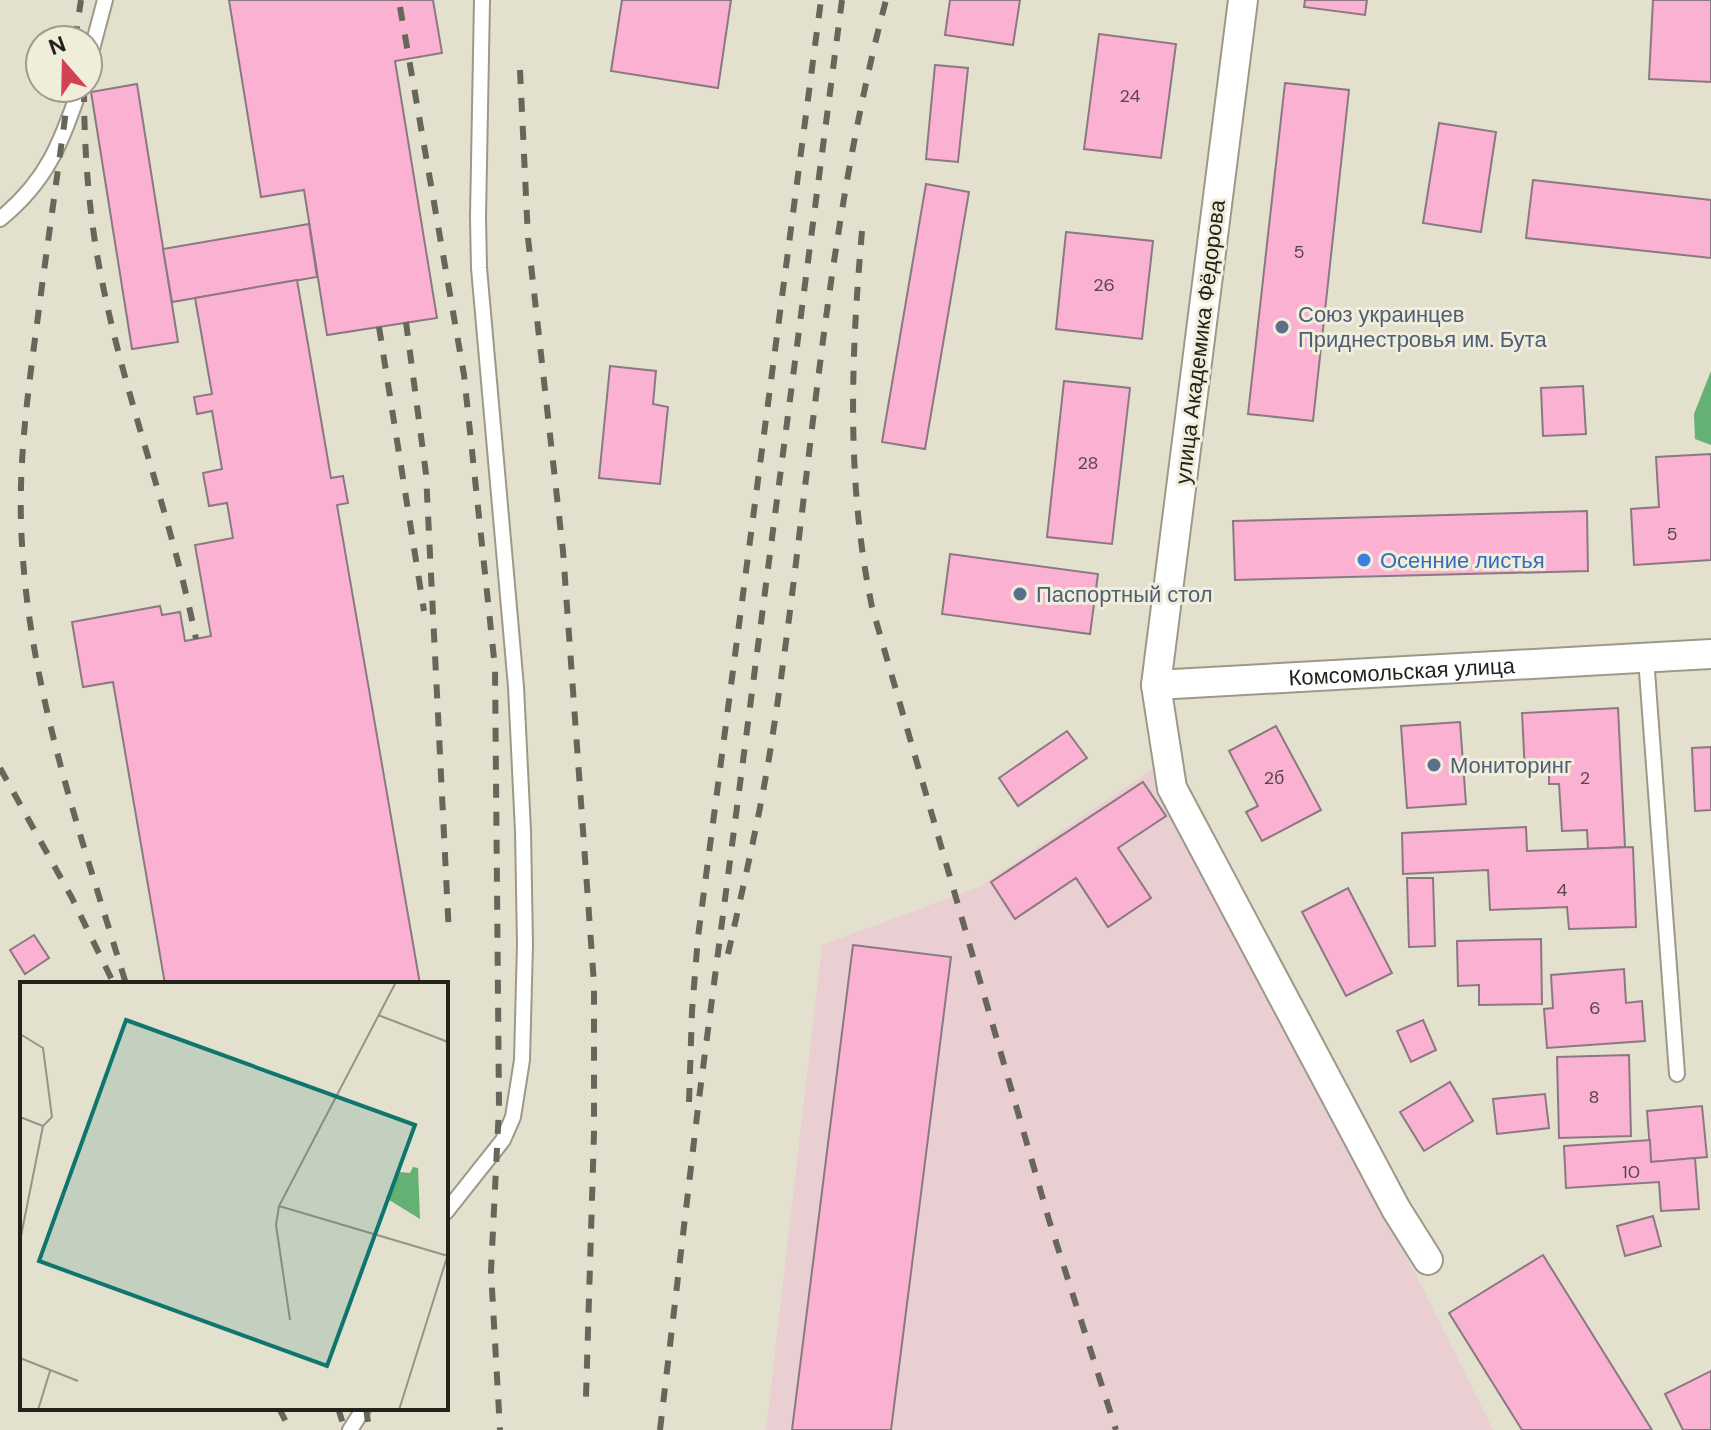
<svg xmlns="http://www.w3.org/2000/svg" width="1711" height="1430" font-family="'DM Sans',sans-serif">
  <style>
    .industrial { fill: #e9ced2 }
    .forest { fill: #65b174 }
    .building { fill: #fab1d2; stroke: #8b7981; stroke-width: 2 }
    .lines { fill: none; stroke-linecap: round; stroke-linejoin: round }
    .lane-casing { stroke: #9d9988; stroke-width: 18 }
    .street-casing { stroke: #9d9988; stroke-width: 32 }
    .lane { stroke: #fff; stroke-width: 14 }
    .street { stroke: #fff; stroke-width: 28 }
    .rail { stroke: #68665b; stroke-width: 6; stroke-dasharray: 14 14; stroke-linecap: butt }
    .service-dot { fill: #5c6f8a; stroke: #f1eddb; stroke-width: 3 }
    .shop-dot { fill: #3f7fe0; stroke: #f1eddb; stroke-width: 3 }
    .labels { text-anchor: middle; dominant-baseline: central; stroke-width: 6; stroke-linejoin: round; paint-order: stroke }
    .number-label { font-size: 18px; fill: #594649 }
    .service-label { font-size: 22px; fill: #4e5e75; stroke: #f1eddb; text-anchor: start }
    .street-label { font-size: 22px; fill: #23221b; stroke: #f1eddb }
    .shop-label { font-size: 22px; fill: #366cbe; stroke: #f1eddb; text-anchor: start }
    .inset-road { fill: none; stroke: #979486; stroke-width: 2 }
    .view { fill: #0f766e; fill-opacity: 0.15; stroke: #0f766e; stroke-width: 4 }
    .inset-edge { fill: none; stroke: #23221b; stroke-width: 4 }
  </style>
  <rect width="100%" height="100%" fill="#e4e0ce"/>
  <!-- industrial -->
  <polygon class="industrial" points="1161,763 1493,1430 766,1430 822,945 979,887"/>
  <!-- forest -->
  <polygon class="forest" points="1711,371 1711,445 1695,439 1694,414"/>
  <!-- building -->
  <g class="building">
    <polygon points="229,0 433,0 442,53 395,61 437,318 327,335 304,190 261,197"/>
    <polygon points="622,0 731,0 718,88 611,71"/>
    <polygon points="950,0 1020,0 1013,45 945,35"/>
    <polygon points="1305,0 1367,0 1365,15 1304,7"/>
    <polygon points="1653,0 1711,0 1711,82 1649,79"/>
    <polygon points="1099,34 1176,44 1161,158 1084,149"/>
    <polygon points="935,65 968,68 958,162 926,159"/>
    <polygon points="1285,83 1349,90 1313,421 1248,414"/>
    <polygon points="137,84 178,342 132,349 91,92"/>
    <polygon points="1439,123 1496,132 1481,232 1423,223"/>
    <polygon points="1533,180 1711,200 1711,258 1526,238"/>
    <polygon points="926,184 969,192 925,449 882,442"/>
    <polygon points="309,224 317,277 172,302 163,249"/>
    <polygon points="1066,232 1153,241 1142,339 1056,329"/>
    <polygon points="297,280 331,478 343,476 348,503 337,505 420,984 165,984 113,682 83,687 72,622 160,606 162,615 180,612 185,641 211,636 195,545 233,538 227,503 209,506 203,473 222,469 212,411 197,414 194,397 212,394 195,298"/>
    <polygon points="610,366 656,371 653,404 668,407 660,484 599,478"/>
    <polygon points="1064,381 1130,388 1112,544 1047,537"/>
    <polygon points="1583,386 1586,434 1543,436 1541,388"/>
    <polygon points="1711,454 1711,560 1634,565 1631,509 1659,507 1656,457"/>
    <polygon points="1587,511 1588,571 1235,580 1233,521"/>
    <polygon points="950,554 1098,574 1090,634 942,614"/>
    <polygon points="1618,708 1625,847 1588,849 1587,830 1562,831 1559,784 1549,784 1549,772 1525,773 1522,713"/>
    <polygon points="1460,722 1466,804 1407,808 1401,726"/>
    <polygon points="1276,726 1321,810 1262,841 1246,812 1258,806 1229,751"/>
    <polygon points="1067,731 1087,758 1018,806 999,778"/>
    <polygon points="1711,747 1711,810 1695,811 1692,748"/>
    <polygon points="1143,782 1166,816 1118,848 1151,898 1108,927 1076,878 1015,919 991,882"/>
    <polygon points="1526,827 1527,851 1633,847 1636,927 1569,929 1567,907 1490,910 1488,870 1403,874 1402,833"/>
    <polygon points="1407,878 1433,878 1435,946 1409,947"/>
    <polygon points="1348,888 1392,973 1346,996 1302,912"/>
    <polygon points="34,935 49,958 25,974 10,950"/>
    <polygon points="1541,939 1542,1004 1479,1005 1479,985 1458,986 1457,941"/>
    <polygon points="853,945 951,957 891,1430 792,1430"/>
    <polygon points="1624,969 1626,1003 1642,1001 1645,1041 1547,1048 1544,1009 1553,1008 1551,975"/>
    <polygon points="1423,1020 1436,1050 1411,1062 1397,1031"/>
    <polygon points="1629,1055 1631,1136 1559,1138 1557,1057"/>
    <polygon points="1450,1082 1473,1121 1424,1151 1400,1112"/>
    <polygon points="1545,1094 1549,1128 1497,1134 1493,1099"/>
    <polygon points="1702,1106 1707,1157 1651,1162 1647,1111"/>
    <polygon points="1650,1140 1651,1162 1695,1158 1699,1209 1661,1211 1659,1182 1566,1188 1564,1146"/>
    <polygon points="1653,1216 1661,1246 1625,1256 1617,1226"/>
    <polygon points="1543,1255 1652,1430 1522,1430 1449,1313"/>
    <polygon points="1711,1371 1711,1430 1683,1430 1665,1394"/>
  </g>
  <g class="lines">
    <!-- lane casing -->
    <g class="lane-casing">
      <g id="lane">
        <polyline points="88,64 105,0"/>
        <path d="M 0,219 C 47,181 61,143 80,88"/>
        <polyline points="1646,658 1677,1074"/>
        <polyline points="446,1212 503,1140 513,1117 522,1060 525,944 523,831 516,687 479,268 478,217 482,0"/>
        <polyline points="350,1430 364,1408"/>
      </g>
    </g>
    <!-- street casing -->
    <g class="street-casing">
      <g id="street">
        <polyline points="1243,0 1156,685 1172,788 1396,1209 1428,1260"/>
        <path id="s1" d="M 1156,685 L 1711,654"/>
      </g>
    </g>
    <!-- lane -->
    <use href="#lane" class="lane"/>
    <!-- street -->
    <use href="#street" class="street"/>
    <!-- rail -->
    <g class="rail">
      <polyline points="400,7 464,375 495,668 499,1107 491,1271 500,1430"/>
      <polyline points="75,40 81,0"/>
      <polyline points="520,70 528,238 563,551 594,984 594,1133 586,1397"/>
      <path d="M 69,88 C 59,164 48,240 38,316 C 28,392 17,467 22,544 C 30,694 83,841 126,984"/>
      <path d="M 84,88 C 84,152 89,218 102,281 C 126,402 172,518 196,639"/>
      <path d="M 862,231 C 851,357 846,482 872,607 L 1049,1220 L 1116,1430"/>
      <polyline points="406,322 426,474 449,935"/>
      <polyline points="379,327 424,611"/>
      <polyline points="0,768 72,898 114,984"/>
      <path d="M 728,954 C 743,887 759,820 770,752 C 810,502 821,246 886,0"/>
      <polyline points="689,1102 692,1011 698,937 821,0"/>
      <polyline points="279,1408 290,1430"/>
      <polyline points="338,1408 345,1430"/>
      <polyline points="366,1408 369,1430"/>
      <polyline points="660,1430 699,1099 842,0"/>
    </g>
  </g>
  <!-- markers -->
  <g class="service-dot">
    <circle cx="1282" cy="327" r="8"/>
    <circle cx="1020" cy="594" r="8"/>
    <circle cx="1434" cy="765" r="8"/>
  </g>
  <circle class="shop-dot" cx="1364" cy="560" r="8"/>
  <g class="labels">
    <!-- number labels -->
    <g class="number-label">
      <text x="1130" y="96">24</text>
      <text x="1299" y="252">5</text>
      <text x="1104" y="285">26</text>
      <text x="1088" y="463">28</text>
      <text x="1672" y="534">5</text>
      <text x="1274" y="778">2б</text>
      <text x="1585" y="778">2</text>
      <text x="1562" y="890">4</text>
      <text x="1595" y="1008">6</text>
      <text x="1594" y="1097">8</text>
      <text x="1631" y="1172">10</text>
    </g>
    <!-- service labels -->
    <g class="service-label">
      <text x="1298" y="314">Союз украинцев<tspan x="1298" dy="25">Приднестровья им. Бута</tspan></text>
      <text x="1036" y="594">Паспортный стол</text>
      <text x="1450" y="765">Мониторинг</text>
    </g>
    <!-- street labels -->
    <g class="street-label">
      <text transform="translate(1200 342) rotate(-83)">улица Академика Фёдорова</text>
      <text stroke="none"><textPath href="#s1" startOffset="246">Комсомольская улица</textPath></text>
    </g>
    <!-- shop labels -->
    <g class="shop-label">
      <text x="1380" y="560">Осенние листья</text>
    </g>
  </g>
  <!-- overview -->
  <g transform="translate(20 982)">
    <rect width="428" height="428" fill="#e4e0ce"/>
    <path d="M 393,185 L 398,186 L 400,237 L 366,216 L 380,190 L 390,191 Z" fill="#65b174"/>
    <path class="inset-road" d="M 358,33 L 428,60M 0,52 L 23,66 L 32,135 L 23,144 L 0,259M 0,135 L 23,144M 259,224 L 428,274M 270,338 L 256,243 L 259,224 L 376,0M 0,376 L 58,399M 18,428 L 30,389M 379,428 L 428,272"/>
    <path class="view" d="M 106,38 L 395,143 L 307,384 L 19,279 Z"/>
    <rect width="428" height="428" class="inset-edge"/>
  </g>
  <!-- north arrow -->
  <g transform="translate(64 64) rotate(340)"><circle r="38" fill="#f1eddb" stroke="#9f9c8e" stroke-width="2"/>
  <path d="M0-6L14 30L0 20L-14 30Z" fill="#d24252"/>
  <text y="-12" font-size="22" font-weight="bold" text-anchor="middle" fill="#23221b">N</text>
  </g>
</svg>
